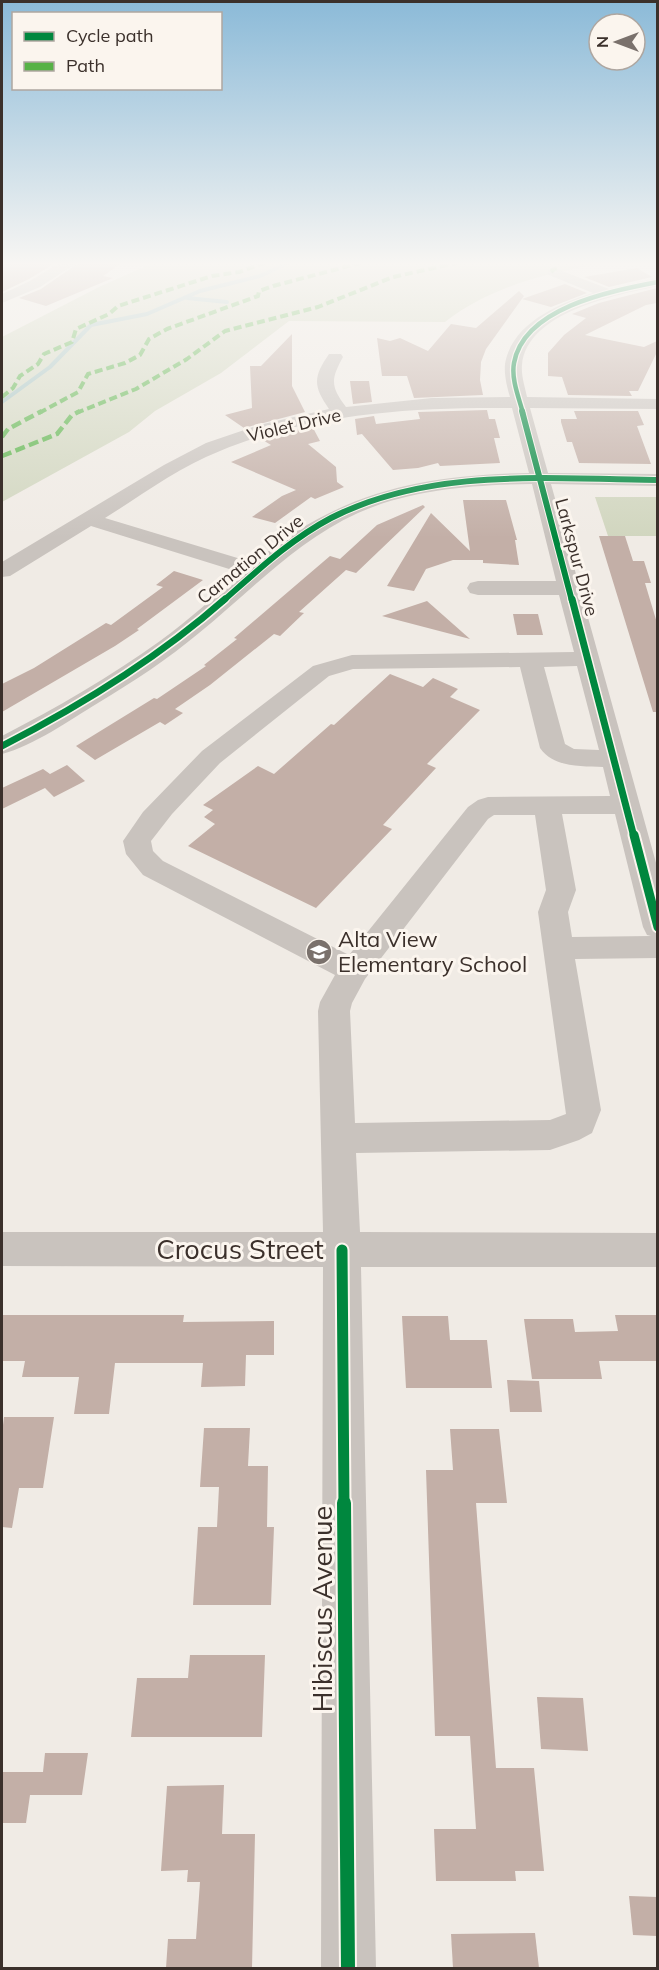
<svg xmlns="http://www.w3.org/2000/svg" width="659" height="1970" font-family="Mulish,sans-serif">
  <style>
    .green { fill: #d1d6bf }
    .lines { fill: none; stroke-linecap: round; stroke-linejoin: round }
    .stream { stroke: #a1c2c1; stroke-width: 4 }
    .building { fill: #c3afa7 }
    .minor { fill: #c9c3be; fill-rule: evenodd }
    .quiet-far1 { stroke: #57b246; stroke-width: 4; stroke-dasharray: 8 4; stroke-linecap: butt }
    .quiet { stroke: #57b246; stroke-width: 4.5; stroke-dasharray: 10 4.5; stroke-linecap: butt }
    .cycleway-far5-casing { stroke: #fbf5ee; stroke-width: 7 }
    .cycleway-far4-casing { stroke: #fbf5ee; stroke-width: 8 }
    .cycleway-far3-casing { stroke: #fbf5ee; stroke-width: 10 }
    .cycleway-far2-casing { stroke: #fbf5ee; stroke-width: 13 }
    .cycleway-far1-casing { stroke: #fbf5ee; stroke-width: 15 }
    .cycleway-casing { stroke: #fbf5ee; stroke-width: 18 }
    .cycleway-far5 { stroke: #00873e; stroke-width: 4.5 }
    .cycleway-far4 { stroke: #00873e; stroke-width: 6 }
    .cycleway-far3 { stroke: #00873e; stroke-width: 7 }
    .cycleway-far2 { stroke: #00873e; stroke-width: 9 }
    .cycleway-far1 { stroke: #00873e; stroke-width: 11 }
    .cycleway { stroke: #00873e; stroke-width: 14 }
    .labels { text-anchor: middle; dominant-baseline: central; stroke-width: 6; stroke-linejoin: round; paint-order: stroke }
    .far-street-label { font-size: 18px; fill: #3b302b; stroke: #fbf5ee }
    .poi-label { font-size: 22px; fill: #3b302b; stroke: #fbf5ee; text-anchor: start }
    .near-street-label { font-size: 27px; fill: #3b302b; stroke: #fbf5ee }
  </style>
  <rect width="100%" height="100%" fill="#f0ebe5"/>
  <!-- green -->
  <g class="green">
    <path d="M 155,262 L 614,262 C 557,270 491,285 445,322 L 289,321 L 221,373 L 155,411 L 129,432 L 2,502 L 2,337 L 99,287 Z"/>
    <polygon points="595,497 657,497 657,536 608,536"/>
  </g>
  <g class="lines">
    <!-- stream -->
    <g class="stream">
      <polyline points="187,298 227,302"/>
      <polyline points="2,402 50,367 91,325 147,314 200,291 260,276 290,262"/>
    </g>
  </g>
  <!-- building -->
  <g class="building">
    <polygon points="2,262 57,262 29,279 2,292"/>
    <polygon points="80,262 123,262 103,276 113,278 46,306 19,298 41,289"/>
    <polygon points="637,268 652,277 609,287 584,277"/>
    <polygon points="565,284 587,293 551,307 522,299"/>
    <polygon points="657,288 657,303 646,305 585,335 644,347 657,341 657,352 638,391 629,391 632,396 568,395 562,377 548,376 548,353 564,335 586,318 572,314 599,303"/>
    <polygon points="519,291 524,296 486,349 481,362 480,380 483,395 414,398 407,376 382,376 377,338 390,341 400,338 428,351 451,324 476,328"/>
    <polygon points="292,334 292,386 305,412 244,428 225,415 252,408 250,366 261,366"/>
    <polygon points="350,381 369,381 372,402 353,404"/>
    <polygon points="487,410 489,419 495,419 500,438 494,438 500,463 440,466 438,463 418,468 393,470 362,434 357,435 355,419 374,416 376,424 420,419 418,412"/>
    <polygon points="574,411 638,411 644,425 637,426 651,464 579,463 572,442 567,442 561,422 561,419 577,419"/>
    <polygon points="312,426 320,441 308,444 336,467 337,482 344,487 315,499 311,497 275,523 252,517 282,496 296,490 231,462 271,445 261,439"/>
    <polygon points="463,500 506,500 517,540 515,540 519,565 483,563 483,560 453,560 426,569 414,591 387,586 431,513 470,551"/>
    <polygon points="423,505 425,507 356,573 346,570 299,612 304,613 280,636 274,634 210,685 175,709 183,713 165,725 160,722 95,760 76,746 154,698 157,699 206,666 204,665 237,639 234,638 330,556 340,559 377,525"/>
    <polygon points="599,536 625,536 633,561 644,561 651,583 645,583 657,623 657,712 653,712"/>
    <polygon points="174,571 203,580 137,629 139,630 115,646 2,712 2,684 34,668 106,623 111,625 163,587 156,585"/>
    <polygon points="427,601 470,639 382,616"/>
    <polygon points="513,614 538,614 543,635 517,635"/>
    <polygon points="390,674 423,687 433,678 458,689 450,697 480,710 427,764 436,768 383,825 392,829 316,908 188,846 215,824 204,817 213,810 203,805 258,766 274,774 331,724 334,725"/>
    <polygon points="67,765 85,781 54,797 45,788 2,809 2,788 43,769 50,774"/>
    <polygon points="2,1315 184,1315 183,1322 274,1321 274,1355 246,1355 245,1386 201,1387 203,1363 115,1363 109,1414 74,1414 79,1377 22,1377 25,1361 2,1361"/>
    <polygon points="615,1315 657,1315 657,1361 599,1361 602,1379 532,1379 524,1319 573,1319 575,1332 618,1331"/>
    <polygon points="402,1316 448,1316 450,1340 487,1340 492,1388 406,1388"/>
    <polygon points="507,1380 539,1381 542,1412 510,1412"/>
    <polygon points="4,1417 54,1417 43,1488 19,1488 12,1528 2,1527 2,1433"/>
    <polygon points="204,1428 250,1428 248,1466 268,1466 267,1527 274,1527 271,1605 193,1605 198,1527 217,1527 219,1487 200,1487"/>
    <polygon points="450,1429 499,1429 507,1503 476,1503 496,1768 534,1768 544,1871 515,1871 516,1881 436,1881 434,1829 476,1829 470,1736 435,1736 426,1470 453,1470"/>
    <polygon points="190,1655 265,1655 262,1737 131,1737 137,1678 188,1678"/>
    <polygon points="537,1697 583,1698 588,1751 541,1749"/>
    <polygon points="45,1753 88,1753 82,1795 30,1795 26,1823 2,1823 2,1772 43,1772"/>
    <polygon points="224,1785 222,1834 255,1834 252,1968 166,1968 168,1939 196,1939 200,1882 187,1882 188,1870 161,1871 167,1786"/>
    <polygon points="629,1896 657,1897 657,1936 633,1935"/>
    <polygon points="535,1933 539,1968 453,1968 451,1934"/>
  </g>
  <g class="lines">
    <!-- minor -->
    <g class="minor">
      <polygon points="61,262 78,262 40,287 2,303 2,294 30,281"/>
      <path d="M 554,268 L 609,289 L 658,278 L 658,286 C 616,295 527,312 522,365 C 521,376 525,387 527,397 L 658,399 L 658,409 L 530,408 L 548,473 L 658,474 L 658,486 L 551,484 L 658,870 L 658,958 L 575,959 L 601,1110 L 592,1133 L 579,1140 L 550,1150 L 356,1153 L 360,1232 L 658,1233 L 658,1267 L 361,1267 L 376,1968 L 321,1968 L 323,1267 L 2,1266 L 2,1232 L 323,1232 L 318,1011 L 320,1002 L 335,975 L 143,875 L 126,854 L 123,841 L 143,812 L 202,751 L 313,666 L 352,655 L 574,652 L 559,595 L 478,595 L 470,593 L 467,588 L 470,583 L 478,581 L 556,581 L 532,484 C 473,485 412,489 358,513 C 296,541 251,591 199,633 C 168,659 133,682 98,703 C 70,720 33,746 2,754 L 2,736 C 56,708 110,677 160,641 C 189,620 215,596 242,573 L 91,526 L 10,576 L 2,577 L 2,562 L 164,465 L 206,443 L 259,425 L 329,409 C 313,386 313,377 329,354 L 341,354 L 343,357 C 331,379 330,386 346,407 L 432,398 L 510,397 C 507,387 504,375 505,364 C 512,323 558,304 593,293 L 549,275 L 547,272 L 549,269 ZM 512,408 L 529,473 C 421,475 338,492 254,563 L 105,518 C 142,495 179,467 220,451 C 312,413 414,407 512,408 ZM 577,666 L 599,750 L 574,749 L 565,744 L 544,667 ZM 520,667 L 540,748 C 554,768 581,766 603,767 L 610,796 L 488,797 L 478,800 L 468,807 L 349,955 L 163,861 L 153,851 L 151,841 L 172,814 L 220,763 L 329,676 L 353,669 ZM 562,814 L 615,814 L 643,927 L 647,935 L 651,936 L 572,937 L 568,912 L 576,890 ZM 494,815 L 535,815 L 546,890 L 538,912 L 566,1114 L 550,1120 L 355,1123 L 350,1011 L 352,1003 L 365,979 L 488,819 Z"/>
    </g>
    <!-- quiet-far1 -->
    <g class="quiet-far1">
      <polyline points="554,272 552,270 557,268"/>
      <polyline points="2,397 13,388 20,376 38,364 44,354 72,342 76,329 109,314 118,306 212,276 239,272 267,262"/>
      <polyline points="39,413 78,392 88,374 125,363 140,355 149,339 167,329 258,296 259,291 273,286 364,262"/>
      <polyline points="76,413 136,389 187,359 225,331 318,307 393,277 461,262"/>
    </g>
    <!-- quiet -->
    <g class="quiet">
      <polyline points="2,437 8,429 42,411"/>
      <polyline points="2,456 57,434 72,415 80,411"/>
    </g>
    <!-- cycleway-far5 casing -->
    <g class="cycleway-far5-casing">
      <path id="cycleway-far5" d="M 523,413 C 519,398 511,379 514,363 C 524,307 612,291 658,282"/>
    </g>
    <!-- cycleway-far4 casing -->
    <g class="cycleway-far4-casing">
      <g id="cycleway-far4">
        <polyline points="522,411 572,601"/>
        <path d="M 223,601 C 257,571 291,539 331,518 C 431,467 549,479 658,480"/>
      </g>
    </g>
    <!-- cycleway-far3 casing -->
    <g class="cycleway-far3-casing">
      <g id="cycleway-far3">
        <polyline points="572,599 634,837"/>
        <path d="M 2,746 C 82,705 157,659 225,599"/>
      </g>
    </g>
    <!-- cycleway-far2 casing -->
    <g class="cycleway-far2-casing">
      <polyline id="cycleway-far2" points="634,835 658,927"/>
    </g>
    <!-- cycleway-far1 casing -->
    <g class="cycleway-far1-casing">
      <polyline id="cycleway-far1" points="342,1250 344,1505"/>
    </g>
    <!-- cycleway casing -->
    <g class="cycleway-casing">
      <polyline id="cycleway" points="344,1503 348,1968"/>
    </g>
    <!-- cycleway-far5 -->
    <use href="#cycleway-far5" class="cycleway-far5"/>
    <!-- cycleway-far4 -->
    <use href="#cycleway-far4" class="cycleway-far4"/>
    <!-- cycleway-far3 -->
    <use href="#cycleway-far3" class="cycleway-far3"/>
    <!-- cycleway-far2 -->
    <use href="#cycleway-far2" class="cycleway-far2"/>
    <!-- cycleway-far1 -->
    <use href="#cycleway-far1" class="cycleway-far1"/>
    <!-- cycleway -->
    <use href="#cycleway" class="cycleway"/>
  </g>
  <!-- sky -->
  <linearGradient id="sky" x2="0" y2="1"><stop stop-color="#8bbad8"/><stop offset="0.49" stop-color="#f8f6f3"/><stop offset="1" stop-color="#f8f6f3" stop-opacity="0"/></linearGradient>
  <rect width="659" height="538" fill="url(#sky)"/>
  <!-- icons -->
  <defs>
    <g id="school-disc" transform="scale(1.35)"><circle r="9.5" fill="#7a716c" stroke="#fbf5ee"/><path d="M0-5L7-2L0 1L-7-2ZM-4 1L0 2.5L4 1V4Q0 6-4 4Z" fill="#fff"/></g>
  </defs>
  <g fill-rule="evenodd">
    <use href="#school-disc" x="319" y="952"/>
  </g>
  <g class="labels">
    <!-- far-street labels -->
    <g class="far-street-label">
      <text transform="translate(294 425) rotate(-13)">Violet Drive</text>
      <text transform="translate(577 557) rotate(75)">Larkspur Drive</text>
      <text transform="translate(250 559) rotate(-39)">Carnation Drive</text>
    </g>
    <!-- poi labels -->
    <g class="poi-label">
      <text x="338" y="939">Alta View<tspan x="338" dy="25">Elementary School</tspan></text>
    </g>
    <!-- near-street labels -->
    <g class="near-street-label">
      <text x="240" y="1249">Crocus Street</text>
      <text transform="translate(322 1609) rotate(-90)">Hibiscus Avenue</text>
    </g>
  </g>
  <!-- border -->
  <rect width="659" height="1970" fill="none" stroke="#3b302b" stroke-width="6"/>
  <!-- legend -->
  <rect x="12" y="12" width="210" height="78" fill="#fbf5ee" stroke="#aea6a0" stroke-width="1.5"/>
  <rect x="24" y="32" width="30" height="9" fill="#00873e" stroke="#aea6a0" stroke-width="1.5"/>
  <text x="66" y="42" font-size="18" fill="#3b302b">Cycle path</text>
  <rect x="24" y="62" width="30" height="9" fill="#57b246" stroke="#aea6a0" stroke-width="1.5"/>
  <text x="66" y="72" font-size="18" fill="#3b302b">Path</text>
  <!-- north arrow -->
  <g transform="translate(617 42) rotate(270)"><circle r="28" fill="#fbf5ee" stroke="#aea6a0" stroke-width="1.5"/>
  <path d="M0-4.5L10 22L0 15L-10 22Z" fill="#7a716c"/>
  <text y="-9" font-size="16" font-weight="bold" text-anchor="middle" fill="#3b302b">N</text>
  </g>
</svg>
